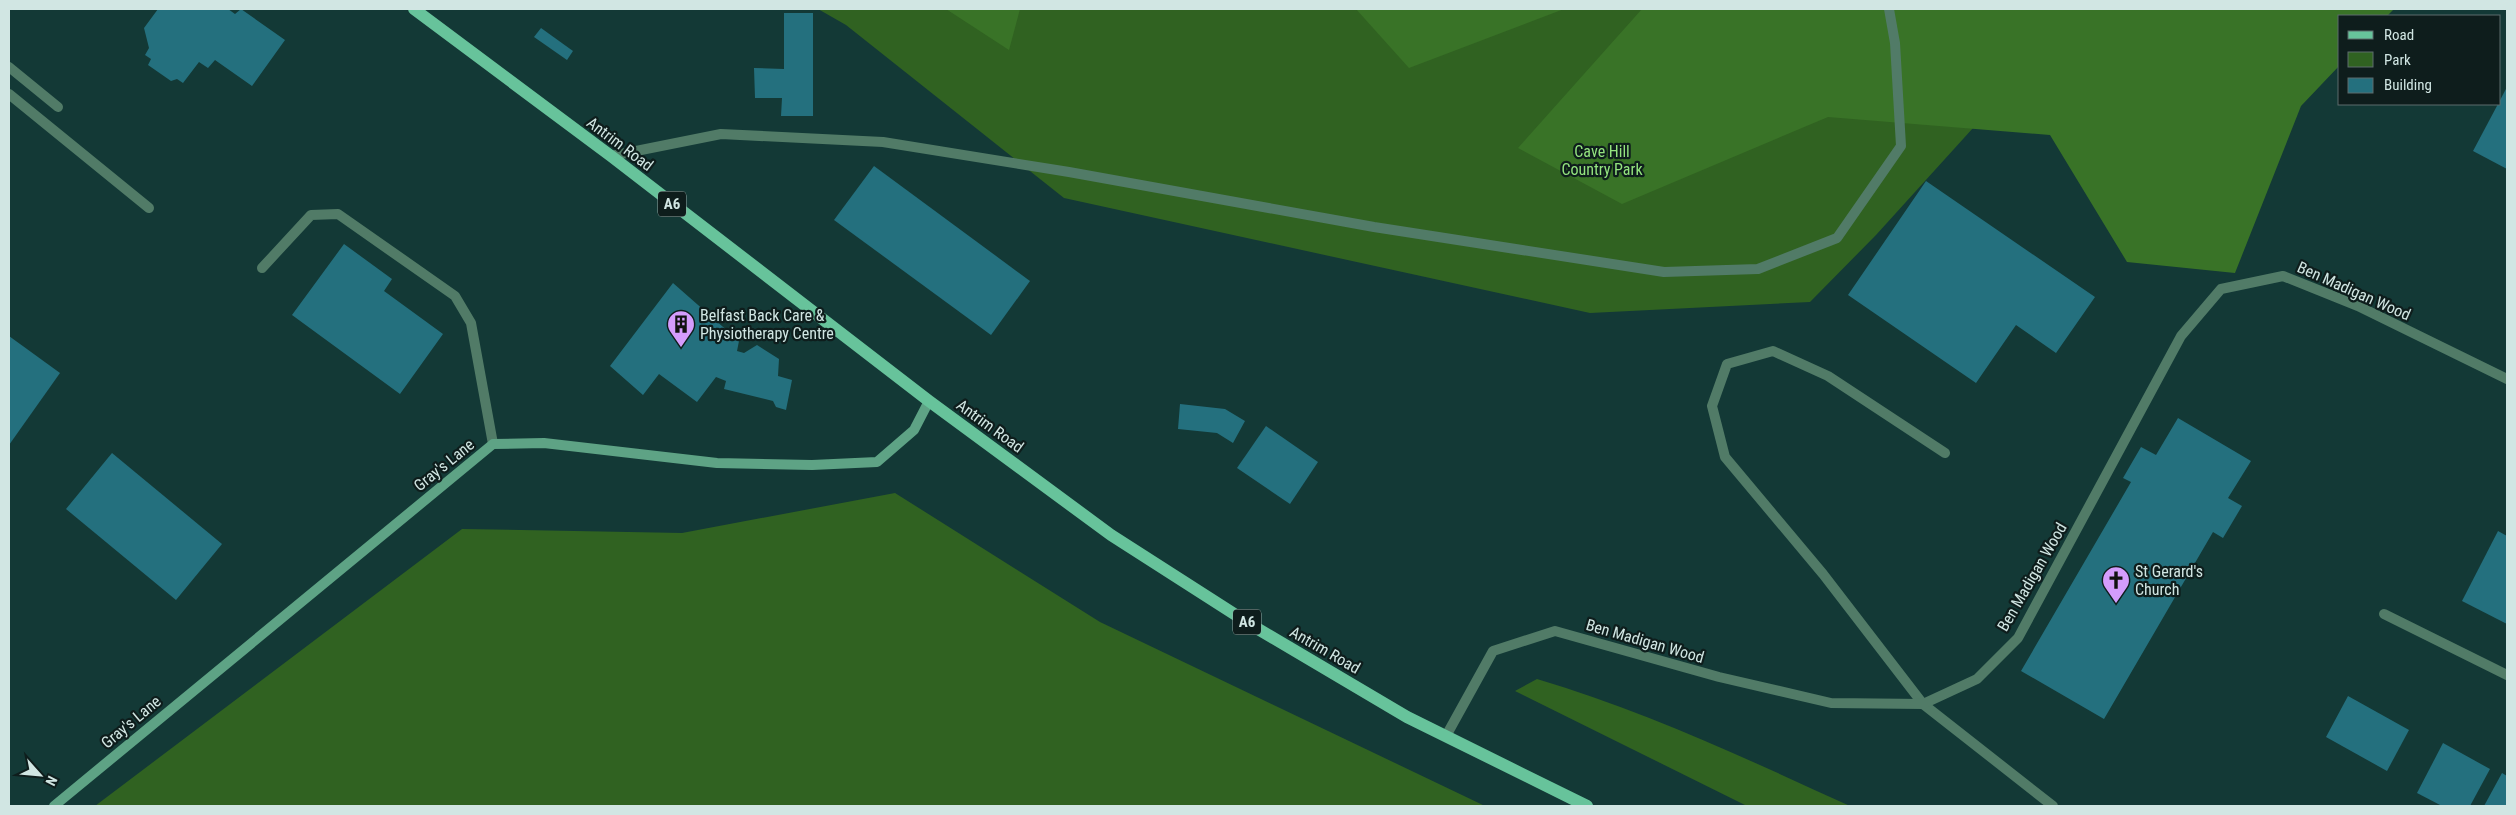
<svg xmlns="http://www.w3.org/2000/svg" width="2516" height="815" font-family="'Roboto Condensed',sans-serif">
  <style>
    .green { fill: #306221 }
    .forest { fill: #397327 }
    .building { fill: #24707e }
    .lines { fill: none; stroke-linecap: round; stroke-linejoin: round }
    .lane { stroke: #517b67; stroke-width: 10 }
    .street { stroke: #517b67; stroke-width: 10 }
    .secondary { stroke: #5ea385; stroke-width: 10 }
    .primary { stroke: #67c39b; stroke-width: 12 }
    .labels { text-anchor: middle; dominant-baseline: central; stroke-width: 4.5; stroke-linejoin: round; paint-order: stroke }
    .shield { fill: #0e1d1c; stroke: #96aaa7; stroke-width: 1 }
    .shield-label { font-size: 15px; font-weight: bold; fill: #d1e6e3 }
    .street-label { font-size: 16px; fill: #d1e6e3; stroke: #0e1d1c }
    .park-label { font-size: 16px; fill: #94e47f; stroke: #0e1d1c }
    .poi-label { font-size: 16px; fill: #d1e6e3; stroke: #0e1d1c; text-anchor: start }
  </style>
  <rect width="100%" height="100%" fill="#133936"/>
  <!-- green -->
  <g class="green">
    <polygon points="818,9 2081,9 1876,235 1810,302 1590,313 1064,198 846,25"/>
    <polygon points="895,493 1100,622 1485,806 95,806 462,529 682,533"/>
    <path d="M 1537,679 C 1645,711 1747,759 1850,806 L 1747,806 L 1515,691 Z"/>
  </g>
  <!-- forest -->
  <g class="forest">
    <polygon points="946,9 1020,9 1009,50"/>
    <polygon points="1356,9 1564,9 1409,68"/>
    <polygon points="1642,9 2394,9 2387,16 2340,16 2340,65 2301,106 2235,273 2127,262 2050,135 1828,117 1622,204 1518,148"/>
  </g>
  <!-- building -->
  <g class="building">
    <polygon points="158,9 228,9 235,14 241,9 285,40 252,86 215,60 208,68 199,62 183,83 177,79 171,81 148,65 151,59 145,55 149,48 144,28"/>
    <polygon points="784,13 813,13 813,116 781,116 782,98 755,98 754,68 784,69"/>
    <polygon points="541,28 573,51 567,60 534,37"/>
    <polygon points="2507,87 2507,169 2473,151"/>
    <polygon points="874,166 1030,281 991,335 834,220"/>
    <polygon points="1926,181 2095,297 2056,353 2016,325 1976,383 1848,295"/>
    <polygon points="344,244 392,279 384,291 443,334 400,394 292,315"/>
    <polygon points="673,283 739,341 737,351 744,353 757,345 779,359 778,376 792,380 786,410 776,407 773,401 724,389 726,381 716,377 697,402 659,374 643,395 610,366"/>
    <polygon points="9,336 60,373 9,445"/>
    <polygon points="1180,404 1225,409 1245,421 1233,443 1217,433 1178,429"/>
    <polygon points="2178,418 2251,461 2228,498 2242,506 2223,538 2213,532 2104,719 2021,671 2131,482 2123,478 2141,447 2156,455"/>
    <polygon points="1266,426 1318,462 1290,504 1237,468"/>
    <polygon points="112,453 222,544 176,600 66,509"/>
    <polygon points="2498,531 2507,536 2507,624 2462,601"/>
    <polygon points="2348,696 2409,730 2387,771 2326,737"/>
    <polygon points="2443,743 2490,769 2470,806 2442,806 2417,793"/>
    <polygon points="2502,773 2507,776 2507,806 2484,806"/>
  </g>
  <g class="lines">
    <!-- lane -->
    <g class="lane">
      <polyline points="9,94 149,208"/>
      <polyline points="611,156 721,134 883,142 1069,172 1374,227 1664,272 1758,269 1837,238 1901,146 1895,43 1889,9"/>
      <polyline points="262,268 311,215 338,214 455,296 471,323 493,444"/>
      <polyline points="1945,453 1828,376 1773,351 1727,364 1712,406 1725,457 1823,574 1923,704 2053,806"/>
    </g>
    <!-- street -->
    <g class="street">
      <polyline points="9,67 58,107"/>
      <polyline points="2384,614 2507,675"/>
      <polyline points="1446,736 1493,651 1555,631 1719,677 1831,703 1923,704 1977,679 2018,638 2181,336 2221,289 2283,276 2358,306 2507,379"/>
    </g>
    <!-- secondary -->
    <polyline class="secondary" points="54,806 493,444 544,443 717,463 812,465 877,462 914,430 929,401"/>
    <!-- primary -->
    <polyline class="primary" points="414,9 611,156 929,401 1111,535 1253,626 1407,717 1587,806"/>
  </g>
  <!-- icons -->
  <defs>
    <g id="building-pin" transform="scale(1.4375)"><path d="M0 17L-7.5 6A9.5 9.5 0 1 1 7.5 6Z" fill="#d49cfc" stroke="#0e1d1c"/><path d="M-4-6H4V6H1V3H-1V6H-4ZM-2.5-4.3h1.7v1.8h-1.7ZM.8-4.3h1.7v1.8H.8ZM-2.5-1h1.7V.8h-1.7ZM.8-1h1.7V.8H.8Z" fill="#111"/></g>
    <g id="church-pin" transform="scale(1.4375)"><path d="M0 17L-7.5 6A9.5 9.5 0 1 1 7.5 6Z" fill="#d49cfc" stroke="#0e1d1c"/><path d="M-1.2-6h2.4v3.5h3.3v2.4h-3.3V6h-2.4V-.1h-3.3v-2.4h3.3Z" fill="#111"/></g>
  </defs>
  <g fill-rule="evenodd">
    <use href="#building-pin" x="681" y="324"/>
    <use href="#church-pin" x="2116" y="580"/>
  </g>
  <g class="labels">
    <!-- shield labels -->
    <g class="shield">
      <rect x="658" y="191.5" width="28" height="25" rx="4"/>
      <rect x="1233" y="609.5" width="28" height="25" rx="4"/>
    </g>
    <g class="shield-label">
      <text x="672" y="204">A6</text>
      <text x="1247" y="622">A6</text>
    </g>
    <!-- street labels -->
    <g class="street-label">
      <text transform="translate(620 144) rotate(37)">Antrim Road</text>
      <text transform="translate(2354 291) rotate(24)">Ben Madigan Wood</text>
      <text transform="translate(990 426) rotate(36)">Antrim Road</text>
      <text transform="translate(444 465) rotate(-39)">Gray's Lane</text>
      <text transform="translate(2032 577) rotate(-60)">Ben Madigan Wood</text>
      <text transform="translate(1645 641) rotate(16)">Ben Madigan Wood</text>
      <text transform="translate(1325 650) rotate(30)">Antrim Road</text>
      <text transform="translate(131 722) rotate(-40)">Gray's Lane</text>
    </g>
    <!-- park labels -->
    <g class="park-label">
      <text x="1602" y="151">Cave Hill<tspan x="1602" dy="18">Country Park</tspan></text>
    </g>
    <!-- poi labels -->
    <g class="poi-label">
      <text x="700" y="315">Belfast Back Care &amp;<tspan x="700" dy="18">Physiotherapy Centre</tspan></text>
      <text x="2135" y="571">St Gerard's<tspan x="2135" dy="18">Church</tspan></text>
    </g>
  </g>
  <!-- border -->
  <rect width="2516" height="815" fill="none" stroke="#d1e6e3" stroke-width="20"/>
  <!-- legend -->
  <rect x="2338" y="15" width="162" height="90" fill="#0e1d1c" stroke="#5c6d6c"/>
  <rect x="2348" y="31" width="25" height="8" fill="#67c39b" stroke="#5c6d6c"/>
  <text x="2384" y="40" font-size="15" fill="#d1e6e3">Road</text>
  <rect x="2348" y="52" width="25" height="15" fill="#306221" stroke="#5c6d6c"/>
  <text x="2384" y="65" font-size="15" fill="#d1e6e3">Park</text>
  <rect x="2348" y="78" width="25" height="15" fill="#24707e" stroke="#5c6d6c"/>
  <text x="2384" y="90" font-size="15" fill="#d1e6e3">Building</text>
  <!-- north arrow -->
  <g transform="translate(40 775) rotate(117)" stroke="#0e1d1c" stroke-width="4" paint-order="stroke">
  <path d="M0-4L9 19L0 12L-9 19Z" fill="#d1e6e3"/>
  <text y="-8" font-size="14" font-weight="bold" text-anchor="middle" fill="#d1e6e3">N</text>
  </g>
</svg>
